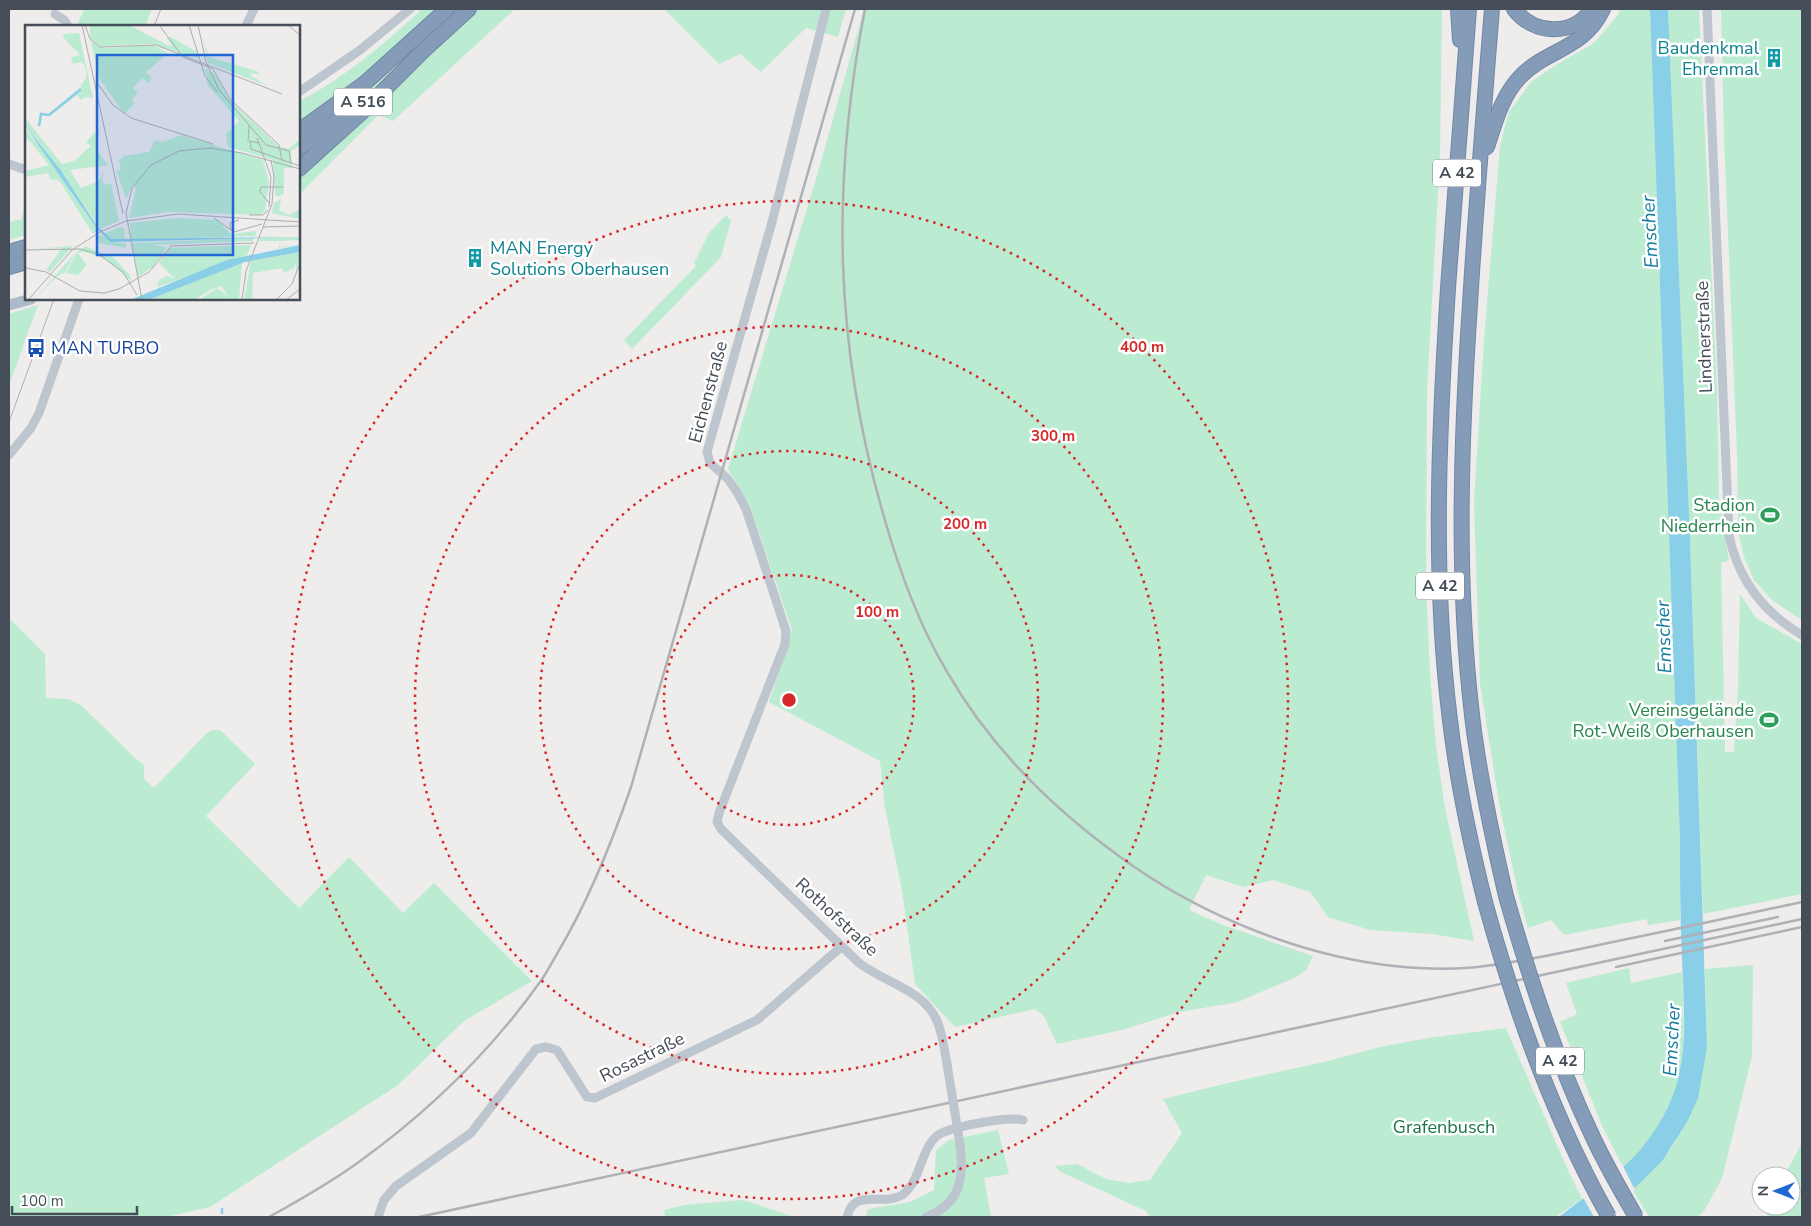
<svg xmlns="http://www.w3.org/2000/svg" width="1811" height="1226" font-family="'Nunito Sans',sans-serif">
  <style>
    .green { fill: #bbebd0 }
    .water { fill: #89cfe7 }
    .pier { fill: #efecec }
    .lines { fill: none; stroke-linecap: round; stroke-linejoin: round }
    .stream { stroke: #89cfe7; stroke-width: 2.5 }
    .highway-casing { stroke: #7087a5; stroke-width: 16 }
    .minor { stroke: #bdc6ce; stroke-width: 9 }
    .major { stroke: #acbaca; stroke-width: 11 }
    .highway { stroke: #859cb9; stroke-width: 14 }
    .tram { stroke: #aeb1b6; stroke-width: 1 }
    .rail { stroke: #aeb1b6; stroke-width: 2.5 }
    .highway-bridge-casing { stroke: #7087a5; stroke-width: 16; stroke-linecap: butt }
    .minor-bridge { stroke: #bdc6ce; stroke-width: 9 }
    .highway-bridge { stroke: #859cb9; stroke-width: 14 }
    .ring { fill: none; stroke: #d62828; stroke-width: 2.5; stroke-dasharray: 2.5 5 }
    .labels { text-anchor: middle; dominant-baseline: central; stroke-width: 5; stroke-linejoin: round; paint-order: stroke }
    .shield { fill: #fff; stroke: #7d838a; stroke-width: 1 }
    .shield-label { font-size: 16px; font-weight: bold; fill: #454e58 }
    .culture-label { font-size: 18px; fill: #0d838f; stroke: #fff; text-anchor: end }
    .street-label { font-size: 18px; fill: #454e58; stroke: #fff }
    .transit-label { font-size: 18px; fill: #164399; stroke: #fff; text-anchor: start }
    .leisure-label { font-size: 18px; fill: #27864d; stroke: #fff; text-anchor: end }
    .park-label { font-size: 18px; fill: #1a754b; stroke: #fff }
    .water-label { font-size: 19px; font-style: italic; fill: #127b9e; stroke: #fff }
    .inset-river { fill: none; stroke: #89cfe7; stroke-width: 2.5 }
    .inset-road { fill: none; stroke: #abadb1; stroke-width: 1 }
    .view { fill: #2167d3; fill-opacity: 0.15; stroke: #2167d3; stroke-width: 2.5 }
    .inset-edge { fill: none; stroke: #454e58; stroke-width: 2.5 }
    .centre { fill: #d62828; stroke: #fff; stroke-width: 2.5 }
    .ring-label { font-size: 15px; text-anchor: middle; font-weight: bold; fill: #d62828; stroke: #fff; stroke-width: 5; stroke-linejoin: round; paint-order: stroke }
  </style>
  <rect width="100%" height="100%" fill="#efecec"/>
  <!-- green -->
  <g class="green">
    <polygon points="84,9 152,9 145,26 77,26"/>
    <path d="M 422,9 L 515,9 L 393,121 L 378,115 L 299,195 L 299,101 C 343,79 386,43 422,9 Z"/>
    <polygon points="664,9 846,9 838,37 806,28 761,72 740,54 719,64"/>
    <polygon points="864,9 1442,9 1440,156 1427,390 1426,586 1430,674 1436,746 1445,808 1474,941 1432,934 1370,930 1328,917 1310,892 1273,880 1243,887 1206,875 1189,910 1223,925 1313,956 1306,970 1296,977 1238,1002 1179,1012 1122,1030 1057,1044 1044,1016 1035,1009 955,1027 915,984 902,890 885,808 880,761 769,702 792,630 750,506 728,469 818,172"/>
    <polygon points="1619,9 1650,9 1680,840 1680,920 1648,925 1647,919 1564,935 1551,920 1528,928 1518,893 1500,808 1480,684 1474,502 1484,340 1500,145 1509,112 1531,82 1556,65 1594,43 1619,14"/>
    <polygon points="1668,9 1699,9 1717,389 1719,501 1729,560 1721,563 1725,752 1734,752 1738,688 1740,594 1756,618 1802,644 1802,894 1703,914 1690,539"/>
    <polygon points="1721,9 1802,9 1802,620 1773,601 1754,580 1744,557 1738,531 1737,453 1724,136"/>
    <polygon points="26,198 26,235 9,240 9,222 22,219"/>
    <polygon points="726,215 731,221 721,257 632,349 624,340 696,266 694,263 709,233"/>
    <polygon points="38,305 9,385 9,314"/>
    <polygon points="9,618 45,654 46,698 68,699 81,705 134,757 144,765 144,779 154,788 207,733 212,730 220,730 255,764 206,816 299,908 349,857 403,913 434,883 532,981 464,1021 398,1085 210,1207 166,1217 9,1217"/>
    <polygon points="1753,965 1752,1056 1722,1178 1704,1211 1697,1217 1649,1217 1632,1189 1663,1160 1675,1143 1707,1047 1705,969"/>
    <path d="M 1629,968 L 1631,983 L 1682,972 C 1683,1000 1685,1029 1682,1057 C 1679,1098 1655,1141 1623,1167 L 1604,1130 L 1560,1022 L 1577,1014 L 1566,983 Z"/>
    <polygon points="1506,1028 1567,1168 1582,1199 1555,1217 1150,1217 1146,1211 1059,1171 1055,1166 1077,1164 1106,1179 1129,1183 1150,1180 1182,1133 1163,1099 1228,1083 1328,1061 1380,1047 1428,1038"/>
    <polygon points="998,1130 1009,1174 984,1178 991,1217 866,1217 868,1209 910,1202 934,1190 936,1150 949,1140"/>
    <polygon points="1802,1143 1802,1217 1767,1217 1770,1206 1791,1206 1791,1176 1784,1176"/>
    <polygon points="743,1200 794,1217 665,1217 664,1210 684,1205"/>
  </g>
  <!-- water -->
  <path class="water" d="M 1650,9 L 1668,9 L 1690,539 L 1707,1047 L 1698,1098 L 1687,1122 L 1663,1160 L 1639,1184 L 1595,1217 L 1559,1217 C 1584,1197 1621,1173 1641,1149 C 1657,1129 1672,1105 1678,1079 C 1688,1040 1683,998 1682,958 C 1680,919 1680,879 1680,840 Z"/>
  <!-- pier -->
  <polygon class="pier" points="1622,1164 1635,1190 1599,1217 1594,1217 1582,1196"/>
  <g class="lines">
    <!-- stream -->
    <polyline class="stream" points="222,1209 222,1213"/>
    <!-- highway casing -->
    <g class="highway-casing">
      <g id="highway">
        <polyline points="1458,9 1460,40"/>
        <path d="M 1469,9 C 1462,102 1455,195 1448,288 C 1439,431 1432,577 1450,720 C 1457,781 1470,842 1485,902"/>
        <path d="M 1492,9 C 1484,107 1476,205 1470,304 C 1461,440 1456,579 1472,715 C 1479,776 1492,836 1506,896"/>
        <path d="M 1514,9 C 1534,35 1573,37 1592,9"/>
        <polyline points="299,131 365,83 447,9"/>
        <path d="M 1487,147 C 1495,123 1501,98 1519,78 C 1547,48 1583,51 1603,9"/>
        <polyline points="299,148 346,115"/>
        <polyline points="299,169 361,113 423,51 469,9"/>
        <polyline points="9,252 26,247"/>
        <polyline points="9,267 26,262"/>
      </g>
    </g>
    <!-- minor -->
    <g class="minor">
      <path d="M 826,9 L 772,222 L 707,452 L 710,463 L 727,478 L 737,492 L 746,509 L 786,631 L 785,644 L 719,813 L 717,822 L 721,829 L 859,963 C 887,984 927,990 939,1026 C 943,1039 945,1052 947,1064"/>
      <path d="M 1707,9 L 1729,535 C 1738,580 1763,612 1802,635"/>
      <polyline points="55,14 64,20 68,26"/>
      <polyline points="246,26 254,9"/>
      <polyline points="299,92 360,50 410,9"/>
      <polyline points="9,164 26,170"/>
      <polyline points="9,455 31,428 39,413 79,299"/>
      <polyline points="378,1217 384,1200 396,1186 471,1133 536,1049 546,1047 557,1050 587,1097 595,1098 757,1020 841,947"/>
      <path d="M 847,1217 C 854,1187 882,1207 902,1195 C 918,1184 920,1159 930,1144 C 933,1139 938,1134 944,1132 C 959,1126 1008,1116 1023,1120"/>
      <path d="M 926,1217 C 961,1204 964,1178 960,1144"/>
    </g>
    <!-- major -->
    <polyline class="major" points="9,305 31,299"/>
    <!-- highway -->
    <use href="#highway" class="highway"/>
    <!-- tram -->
    <g class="tram">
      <polyline points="154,26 161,9"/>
      <polyline points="9,422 54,299"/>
    </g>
    <!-- rail -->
    <g class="rail">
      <path d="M 865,9 C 831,184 834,345 884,517 C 899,570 918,623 946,670 C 991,749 1059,815 1133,866 C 1208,918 1304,956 1394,966 C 1424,969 1456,970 1485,966 C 1526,961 1567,952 1608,943 C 1673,930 1737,916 1802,902"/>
      <polyline points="1665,941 1778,917"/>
      <polyline points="1616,967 1802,927"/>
      <path d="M 269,1217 C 298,1201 328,1184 356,1164 C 426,1114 490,1052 540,982 C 547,973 552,962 558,952 C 589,900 611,845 631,787 L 855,9"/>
      <polyline points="419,1217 1802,919"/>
    </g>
    <!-- highway-bridge casing -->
    <g class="highway-bridge-casing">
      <g id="highway-bridge">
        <path d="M 1506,896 C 1529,977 1555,1057 1591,1133 C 1604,1162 1620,1189 1636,1217"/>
        <path d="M 1485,902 C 1515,1011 1553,1118 1609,1217"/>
      </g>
    </g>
    <!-- minor-bridge -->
    <polyline class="minor-bridge" points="947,1064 960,1144"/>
    <!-- highway-bridge -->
    <use href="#highway-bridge" class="highway-bridge"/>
  </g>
  <!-- distance rings -->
  <g class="ring">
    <circle cx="789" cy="700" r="125"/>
    <circle cx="789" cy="700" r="249"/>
    <circle cx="789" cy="700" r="374"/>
    <circle cx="789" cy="700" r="499"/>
  </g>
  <!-- icons -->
  <defs>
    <g id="building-bare" transform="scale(1.5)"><path d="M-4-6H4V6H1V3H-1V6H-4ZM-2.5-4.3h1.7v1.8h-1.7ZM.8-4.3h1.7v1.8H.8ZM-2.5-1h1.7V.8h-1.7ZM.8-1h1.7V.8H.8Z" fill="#0f9aa8" stroke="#fff" stroke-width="2.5" paint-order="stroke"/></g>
    <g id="bus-bare" transform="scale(1.5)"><path d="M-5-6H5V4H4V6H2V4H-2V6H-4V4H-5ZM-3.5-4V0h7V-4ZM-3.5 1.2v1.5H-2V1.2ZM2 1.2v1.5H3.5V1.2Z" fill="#1a4fb4" stroke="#fff" stroke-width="2.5" paint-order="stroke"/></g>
    <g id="stadium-bare" transform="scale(1.5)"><path d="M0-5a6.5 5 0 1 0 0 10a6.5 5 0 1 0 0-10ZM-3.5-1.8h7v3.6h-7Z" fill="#2e9e5b" stroke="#fff" stroke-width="2.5" paint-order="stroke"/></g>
  </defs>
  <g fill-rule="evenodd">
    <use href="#building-bare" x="1774" y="58"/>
    <use href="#building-bare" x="475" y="258"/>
    <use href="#bus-bare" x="36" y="348"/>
    <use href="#stadium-bare" x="1770" y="515"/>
    <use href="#stadium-bare" x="1769" y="720"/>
  </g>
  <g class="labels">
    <!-- shield labels -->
    <g class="shield">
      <rect x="334" y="88.5" width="58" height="27" rx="4"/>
      <rect x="1433" y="159.5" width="48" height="27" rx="4"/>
      <rect x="1416" y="572.5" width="48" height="27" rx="4"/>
      <rect x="1536" y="1047.5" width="48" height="27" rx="4"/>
    </g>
    <g class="shield-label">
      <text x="363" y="102">A 516</text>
      <text x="1457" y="173">A 42</text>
      <text x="1440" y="586">A 42</text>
      <text x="1560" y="1061">A 42</text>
    </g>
    <!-- culture labels -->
    <g class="culture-label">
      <text x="1759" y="48">Baudenkmal<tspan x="1759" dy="21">Ehrenmal</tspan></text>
      <text x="490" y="248" text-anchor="start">MAN Energy<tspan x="490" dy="21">Solutions Oberhausen</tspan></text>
    </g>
    <!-- street labels -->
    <g class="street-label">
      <text transform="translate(1704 337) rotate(-92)">Lindnerstraße</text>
      <text transform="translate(708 392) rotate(-75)">Eichenstraße</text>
      <text transform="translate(837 917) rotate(43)">Rothofstraße</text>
      <text transform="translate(642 1057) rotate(-26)">Rosastraße</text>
    </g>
    <!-- transit labels -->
    <g class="transit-label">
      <text x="51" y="348">MAN TURBO</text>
    </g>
    <!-- leisure labels -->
    <g class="leisure-label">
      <text x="1755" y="505">Stadion<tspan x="1755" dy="21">Niederrhein</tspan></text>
      <text x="1754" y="710">Vereinsgelände<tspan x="1754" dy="21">Rot-Weiß Oberhausen</tspan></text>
    </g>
    <!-- park labels -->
    <g class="park-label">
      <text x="1444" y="1127">Grafenbusch</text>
    </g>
    <!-- water labels -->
    <g class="water-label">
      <text transform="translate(1650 232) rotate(-93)">Emscher</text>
      <text transform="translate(1664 637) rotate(-92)">Emscher</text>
      <text transform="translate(1672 1040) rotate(-87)">Emscher</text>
    </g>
  </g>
  <!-- overview -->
  <g transform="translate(25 25)">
    <rect width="275" height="275" fill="#efecec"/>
    <path d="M 65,0 L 104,0 L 144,21 L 147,20 L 141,13 L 146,12 L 172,27 L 174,34 L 127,19 L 75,21 L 65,13 ZM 54,8 L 68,73 L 60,72 L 56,75 L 52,70 L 25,91 L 15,89 L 24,89 L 55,63 L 58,64 L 55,61 L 62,52 L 60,42 L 57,37 L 48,39 L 46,32 L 55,30 L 38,12 L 39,9 ZM 178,14 L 184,32 L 232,46 L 235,50 L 226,48 L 226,51 L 243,61 L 183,38 ZM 66,17 L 80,23 L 128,20 L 143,28 L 121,47 L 127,53 L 123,58 L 117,53 L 108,63 L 113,68 L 107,74 L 110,78 L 99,89 L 74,53 ZM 179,43 L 189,48 L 204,74 L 253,121 L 264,124 L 275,114 L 275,120 L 266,126 L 267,143 L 259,143 L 259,169 L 253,172 L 250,170 L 248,135 L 203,122 L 201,109 L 214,96 L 181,58 L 183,55 ZM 0,93 L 37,139 L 49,136 L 66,121 L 61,117 L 74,103 L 72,125 L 83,140 L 45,145 L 56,163 L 74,156 L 79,146 L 77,157 L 83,160 L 86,158 L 94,196 L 75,204 L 35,144 L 0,101 ZM 0,104 L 34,146 L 73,205 L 68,209 L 34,155 L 25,154 L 23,148 L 0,152 L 0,146 L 24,140 L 3,114 L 0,116 ZM 156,110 L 238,135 L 244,157 L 240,186 L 235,190 L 143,187 L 104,193 L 111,163 L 107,161 L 101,174 L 92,147 L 96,144 L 94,135 L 99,131 L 124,127 L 130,115 L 138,117 ZM 256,174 L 254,185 L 264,190 L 275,184 L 275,194 L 247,188 L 249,178 ZM 152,193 L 192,195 L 206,209 L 232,206 L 230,211 L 106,215 L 105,198 ZM 95,202 L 99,203 L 100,215 L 88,215 L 79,209 ZM 76,210 L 92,218 L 101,218 L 101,223 L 74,218 L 70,214 ZM 275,212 L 275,215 L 254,216 L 255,222 L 275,219 L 254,223 L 254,216 L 234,216 L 236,213 ZM 229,213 L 228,216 L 125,220 L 142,222 L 129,241 L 113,252 L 107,218 ZM 226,220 L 222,230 L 132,262 L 134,255 L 142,251 L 150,254 L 134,238 L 144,223 ZM 45,221 L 47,222 L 25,247 L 21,245 L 37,223 L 0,225 ZM 60,221 L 89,233 L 104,249 L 106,256 L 80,233 L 59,227 L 53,228 L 62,240 L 53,250 L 41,248 L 52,227 ZM 275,227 L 271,249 L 271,238 L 269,243 L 259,248 L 257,243 L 228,248 L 227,275 L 219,275 L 226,236 ZM 50,228 L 40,247 L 31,252 L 9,275 ZM 217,238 L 214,275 L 174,275 L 192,263 L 204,272 L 196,261 L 185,265 L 169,275 L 123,275 Z" fill="#bbebd0"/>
    <path d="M 0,101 L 35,144 L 72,201 L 86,214 L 275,212 L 86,217 L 73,205 ZM 275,220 L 275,227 L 220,237 L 123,275 L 105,275 L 202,235 Z" fill="#89cfe7"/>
    <path class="inset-river" d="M 14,101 L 16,89 L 24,90 L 56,64"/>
    <path class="inset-road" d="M 57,0 L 98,189M 60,0 L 65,14 L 75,22 L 131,20 L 257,69M 134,0 L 158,32 L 188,44 L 205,74 L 254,120 L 257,136M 164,0 L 180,51M 173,0 L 181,37 L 194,65 L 241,120 L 264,126 L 266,138M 263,0 L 275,10M 180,51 L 192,67M 73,59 L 88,80 L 106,93 L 188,119M 232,113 L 246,152M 223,117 L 224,101M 226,124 L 275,141M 226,124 L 225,116 L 234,118M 246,135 L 249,152M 244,178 L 235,167 L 236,162 L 258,162M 244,182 L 246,152M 224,190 L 238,190 L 243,185M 189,193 L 209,207 L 237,199M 238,202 L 275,201M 206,205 L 205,198 L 214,195M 0,225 L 55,224 L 73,229 L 98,247 L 112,270M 1,243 L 21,247 L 55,266 L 79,268 L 94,264 L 124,247 L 146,221 L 229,218M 3,275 L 47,225 L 75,207 L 101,196 L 153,189 L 275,197M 117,275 L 101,188 L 107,163 L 126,140 L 154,126 L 185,123 L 217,128 L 275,144M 217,275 L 221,246 L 247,179 L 249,152M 251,275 L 267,259 L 275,238M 261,275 L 275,264"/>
    <path class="view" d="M 72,30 L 208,30 L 208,230 L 72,230 Z"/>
    <rect width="275" height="275" class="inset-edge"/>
  </g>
  <circle cx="789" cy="700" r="8" class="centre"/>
  <g class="ring-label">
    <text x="1142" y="352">400 m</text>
    <text x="1053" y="441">300 m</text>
    <text x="965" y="529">200 m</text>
    <text x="877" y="617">100 m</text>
  </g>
  <!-- border -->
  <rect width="1811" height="1226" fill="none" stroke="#454e58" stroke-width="20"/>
  <!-- north arrow -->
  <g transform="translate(1776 1191) rotate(270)"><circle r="24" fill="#ffffff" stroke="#b5b8bc"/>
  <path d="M0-4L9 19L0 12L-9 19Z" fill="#2167d3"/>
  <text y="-8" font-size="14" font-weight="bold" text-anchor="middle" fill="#454e58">N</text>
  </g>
  <!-- scale -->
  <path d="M12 1206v8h125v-8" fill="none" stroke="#454e58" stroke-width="2.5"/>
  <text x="20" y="1206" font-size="15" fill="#454e58" stroke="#ffffff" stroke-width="4" paint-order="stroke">100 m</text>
</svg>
